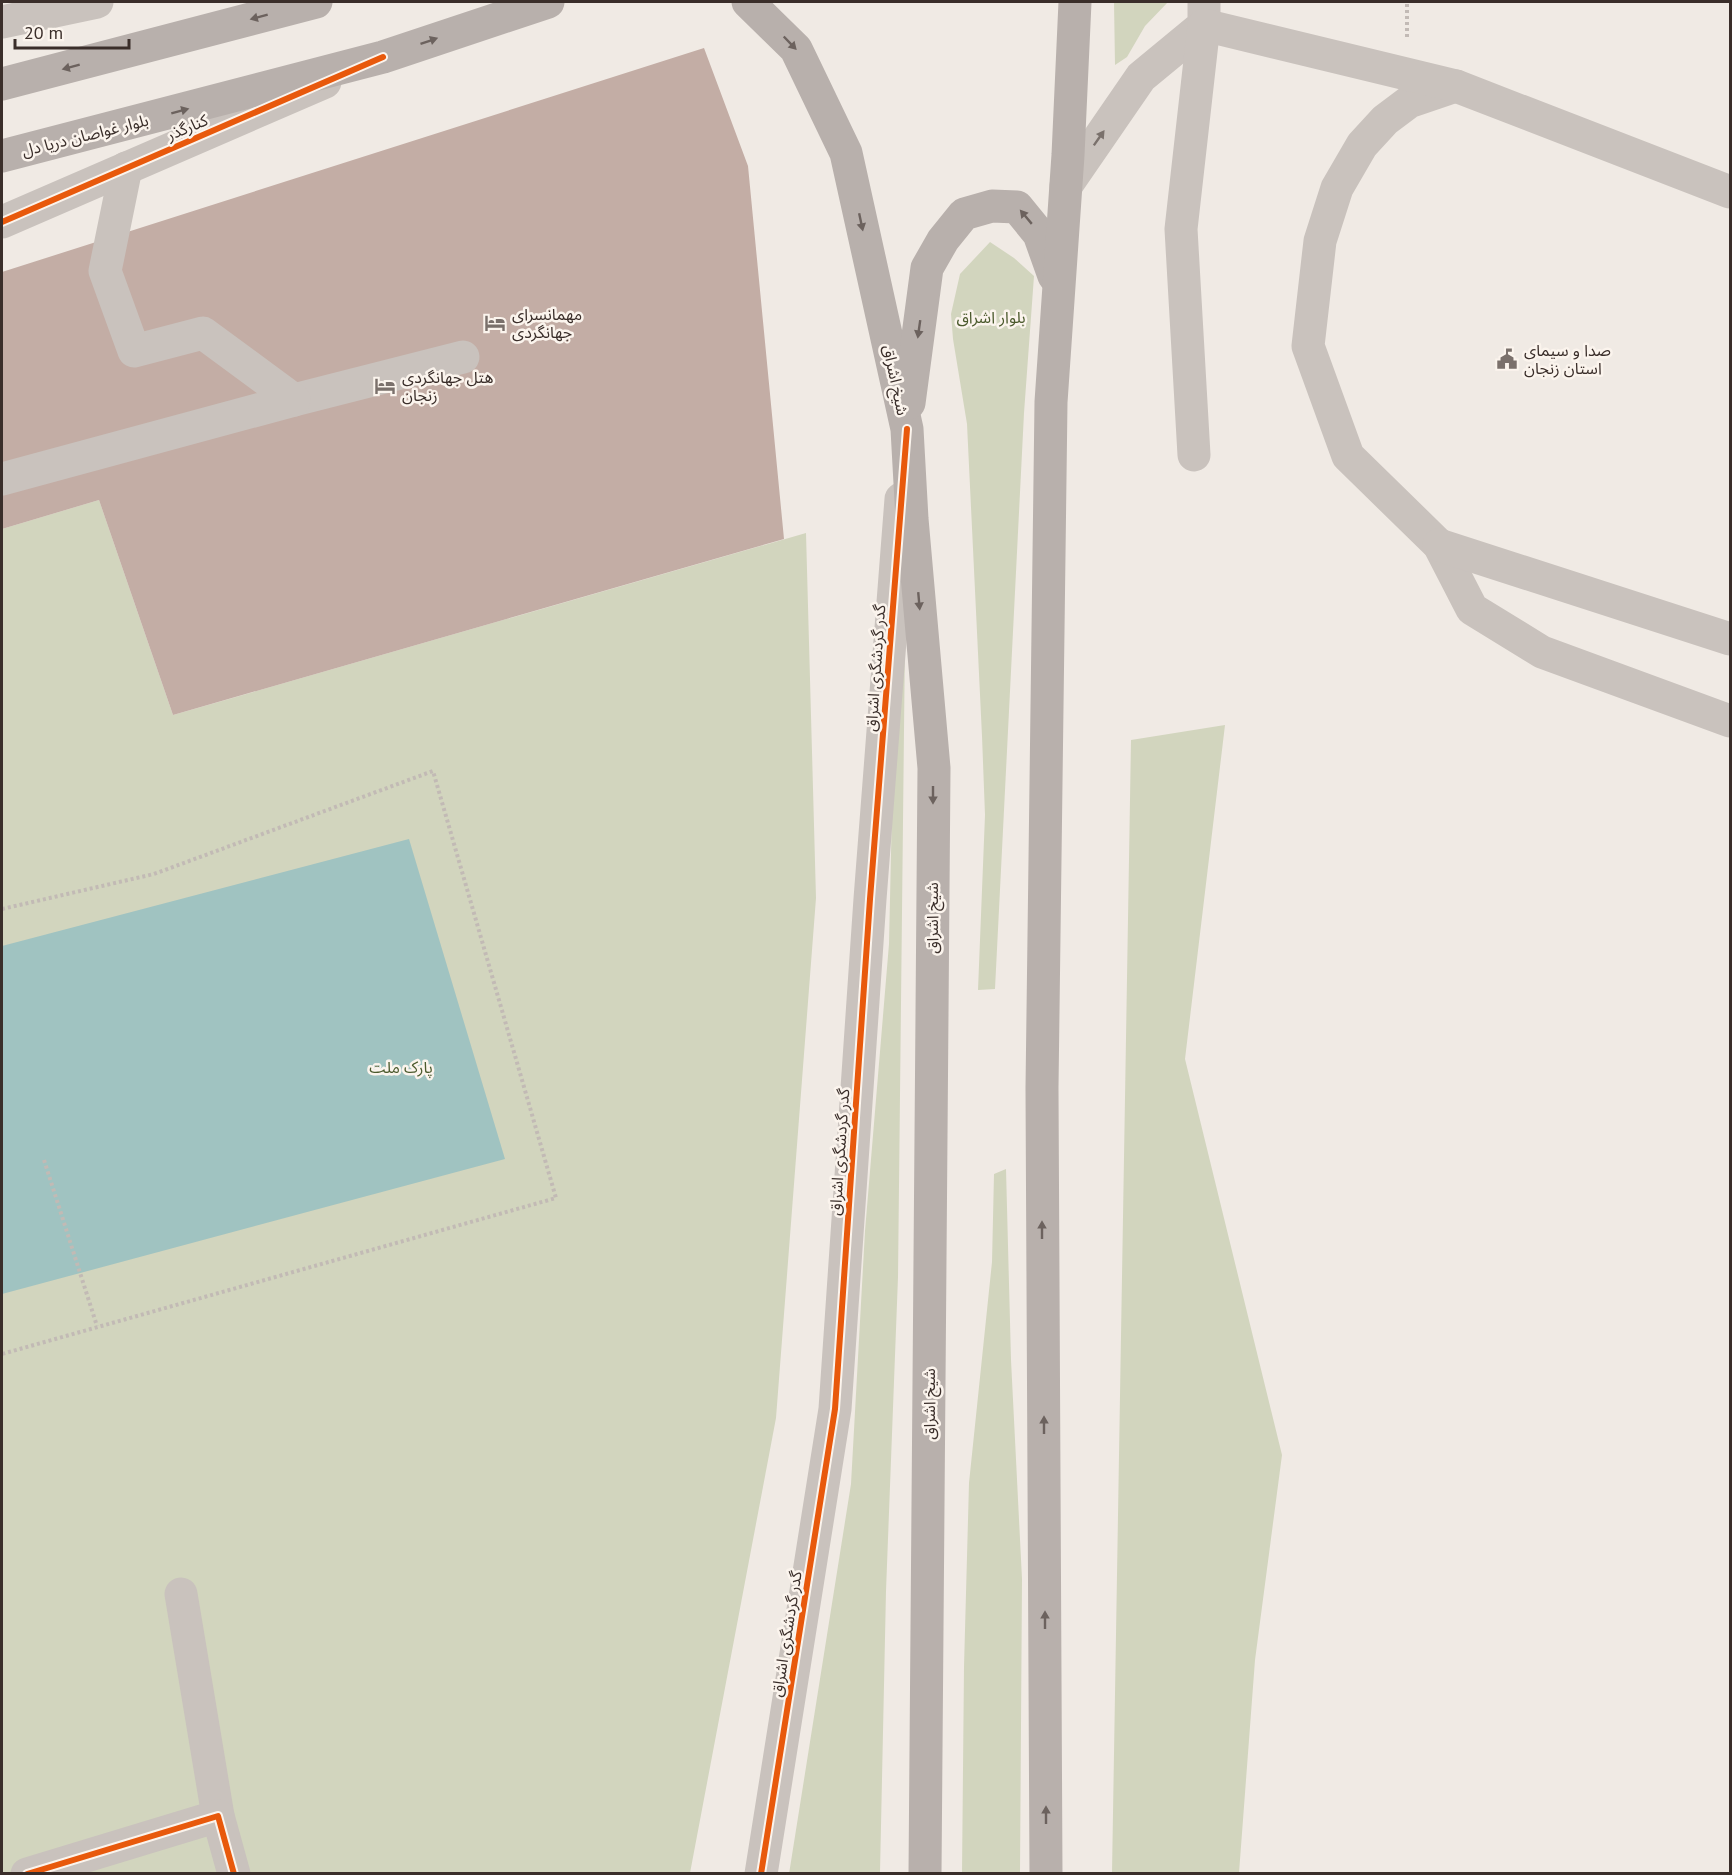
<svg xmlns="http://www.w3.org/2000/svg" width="1732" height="1875" font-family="'PT Sans','Noto Sans Arabic',sans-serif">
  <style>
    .green { fill: #d2d5be }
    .water { fill: #a0c3c1 }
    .building { fill: #c3ada5 }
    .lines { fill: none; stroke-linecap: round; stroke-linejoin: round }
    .path { stroke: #c2bab5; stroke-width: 4; stroke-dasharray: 3 3; stroke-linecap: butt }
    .minor { stroke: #c9c2bd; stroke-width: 33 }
    .major { stroke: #b8b0ac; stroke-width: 33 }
    .cycleway-casing { stroke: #fbf4ed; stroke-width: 10 }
    .cycleway { stroke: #e8590c; stroke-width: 6 }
    .oneway { fill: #6c625e }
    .oneway2 { fill: #7a716c }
    .labels { text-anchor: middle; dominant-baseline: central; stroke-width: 5; stroke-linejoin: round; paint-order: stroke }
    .street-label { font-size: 16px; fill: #3a2e2a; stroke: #fbf4ed }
    .poi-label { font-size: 16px; fill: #3a2e2a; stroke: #fbf4ed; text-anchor: start }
    .park-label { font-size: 16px; fill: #4b5a2d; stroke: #fbf4ed }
  </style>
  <rect width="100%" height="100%" fill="#f0eae4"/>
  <!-- green -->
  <g class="green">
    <polygon points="1114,2 1168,2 1145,26 1127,57 1115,65"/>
    <polygon points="990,242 1014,258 1034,276 1024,413 995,989 978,990 985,815 982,736 967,424 953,339 951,314 960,274"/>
    <polygon points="99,500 173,715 806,533 816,898 776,1418 690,1873 2,1873 2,529"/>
    <polygon points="896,627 905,639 898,1277 886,1591 880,1873 789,1874 851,1484 865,1231 889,944"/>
    <polygon points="1225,725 1185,1059 1282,1455 1255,1660 1239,1873 1112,1873 1131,740"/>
    <polygon points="1006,1169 1011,1360 1022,1579 1020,1873 962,1873 964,1667 969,1483 992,1262 994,1174"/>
  </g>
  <!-- water -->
  <polygon class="water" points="409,839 505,1159 2,1294 2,946"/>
  <!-- building -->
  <polygon class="building" points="704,48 748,166 784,539 173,715 99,500 2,529 2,272"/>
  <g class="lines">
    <!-- path -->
    <g class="path">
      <polyline points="1407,37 1407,2"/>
      <polyline points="2,909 154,874 433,771 556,1198 2,1354"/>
      <polyline points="44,1160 97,1326"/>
    </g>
    <!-- minor -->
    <g class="minor">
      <polyline points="2,22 97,2"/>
      <polyline points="1456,86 1409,102 1385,120 1362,145 1337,188 1320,241 1308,346 1348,456 1439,545 1472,609 1542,652 1730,721"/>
      <polyline points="1066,186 1141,77 1204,25 1204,2"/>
      <polyline points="2,222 325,82"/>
      <polyline points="294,400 463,357"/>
      <polyline points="1194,455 1181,229 1204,25 1456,86 1730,192"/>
      <polyline points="2,479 294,400 203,333 134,351 105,271 126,168"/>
      <polyline points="1439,545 1730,639"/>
      <polyline points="181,1594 218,1816"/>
      <polyline points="27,1874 218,1816 234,1874"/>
      <polyline points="761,1874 835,1409 870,899 901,499"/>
    </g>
    <!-- major -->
    <g class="major">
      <polyline points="748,2 796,49 846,153 907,429 912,519 934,768 925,1874"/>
      <polyline points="2,84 316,2"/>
      <polyline points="2,156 383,57 548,2"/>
      <polyline points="909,403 927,268 943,240 964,214 992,206 1017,207 1039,234 1054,276"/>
      <polyline points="1046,1874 1042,1088 1051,402 1068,155 1075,2"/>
    </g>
    <!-- cycleway casing -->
    <g class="cycleway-casing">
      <g id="cycleway">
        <polyline points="2,222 383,57"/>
        <polyline points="27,1874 218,1816 234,1874"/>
        <polyline points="761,1874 835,1409 870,899 907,429"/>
      </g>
    </g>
    <!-- cycleway -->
    <use href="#cycleway" class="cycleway"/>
  </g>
  <!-- one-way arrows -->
  <defs><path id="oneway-solid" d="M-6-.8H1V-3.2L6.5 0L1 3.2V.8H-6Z" transform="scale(1.5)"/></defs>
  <g class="oneway">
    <use href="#oneway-solid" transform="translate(259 17) rotate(165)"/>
    <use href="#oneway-solid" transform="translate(429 41) rotate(-19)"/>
    <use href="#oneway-solid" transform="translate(790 43) rotate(46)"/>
    <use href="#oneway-solid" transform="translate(71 67) rotate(165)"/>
    <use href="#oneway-solid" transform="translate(180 111) rotate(-15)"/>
    <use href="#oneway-solid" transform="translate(1026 217) rotate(-130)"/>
    <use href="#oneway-solid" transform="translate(861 222) rotate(78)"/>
    <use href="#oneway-solid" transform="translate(919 329) rotate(98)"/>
    <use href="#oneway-solid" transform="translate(919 601) rotate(85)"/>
    <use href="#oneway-solid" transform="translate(933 795) rotate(90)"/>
    <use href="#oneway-solid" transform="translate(1042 1230) rotate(-90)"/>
    <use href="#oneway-solid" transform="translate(1044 1425) rotate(-90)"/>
    <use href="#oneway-solid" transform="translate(1045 1620) rotate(-90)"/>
    <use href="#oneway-solid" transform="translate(1046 1815) rotate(-90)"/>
  </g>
  <use class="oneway2" href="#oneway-solid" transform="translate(1099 138) rotate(-55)"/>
  <!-- icons -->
  <defs>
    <g id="hotel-bare" transform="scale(1.62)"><path d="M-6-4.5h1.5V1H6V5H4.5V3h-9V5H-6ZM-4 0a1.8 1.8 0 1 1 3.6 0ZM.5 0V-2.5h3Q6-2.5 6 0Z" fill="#7a706b" stroke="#fbf4ed" stroke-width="2.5" paint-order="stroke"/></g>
    <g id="civic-bare" transform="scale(1.62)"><path d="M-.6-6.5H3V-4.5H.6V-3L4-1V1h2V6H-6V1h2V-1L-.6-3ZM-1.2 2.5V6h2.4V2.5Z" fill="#7a706b" stroke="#fbf4ed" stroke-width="2.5" paint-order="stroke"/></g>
  </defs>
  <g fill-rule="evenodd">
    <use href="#hotel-bare" x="495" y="323"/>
    <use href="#civic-bare" x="1507" y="359"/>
    <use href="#hotel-bare" x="385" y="386"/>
  </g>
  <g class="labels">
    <!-- street labels -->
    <g class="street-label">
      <text transform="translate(187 127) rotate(-23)">کنارگذر</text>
      <text transform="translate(85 135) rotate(-14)">بلوار غواصان دریا دل</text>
      <text transform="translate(896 380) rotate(78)">شیخ اشراق</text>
      <text transform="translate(875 668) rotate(-86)">گدر گردشگری اشراق</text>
      <text transform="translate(932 918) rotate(-90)">شیخ اشراق</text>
      <text transform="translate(839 1152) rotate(-86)">گدر گردشگری اشراق</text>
      <text transform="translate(929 1404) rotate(-90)">شیخ اشراق</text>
      <text transform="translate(786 1634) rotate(-81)">گدر گردشگری اشراق</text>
    </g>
    <!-- poi labels -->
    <g class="poi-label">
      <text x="512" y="314">مهمانسرای<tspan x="512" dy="18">جهانگردی</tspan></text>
      <text x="1524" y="350">صدا و سیمای<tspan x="1524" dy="18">استان زنجان</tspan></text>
      <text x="402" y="377">هتل جهانگردی<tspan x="402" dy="18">زنجان</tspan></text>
    </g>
    <!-- park labels -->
    <g class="park-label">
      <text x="991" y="317">بلوار اشراق</text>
      <text x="401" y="1067">پارک ملت</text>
    </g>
  </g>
  <!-- border -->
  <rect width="1732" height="1875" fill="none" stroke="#3a2e2a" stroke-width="6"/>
  <!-- scale -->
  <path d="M15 39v9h114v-9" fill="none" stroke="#3a2e2a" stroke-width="3"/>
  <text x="24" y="39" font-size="18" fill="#3a2e2a" stroke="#fbf4ed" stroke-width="4.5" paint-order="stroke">20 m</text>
</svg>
